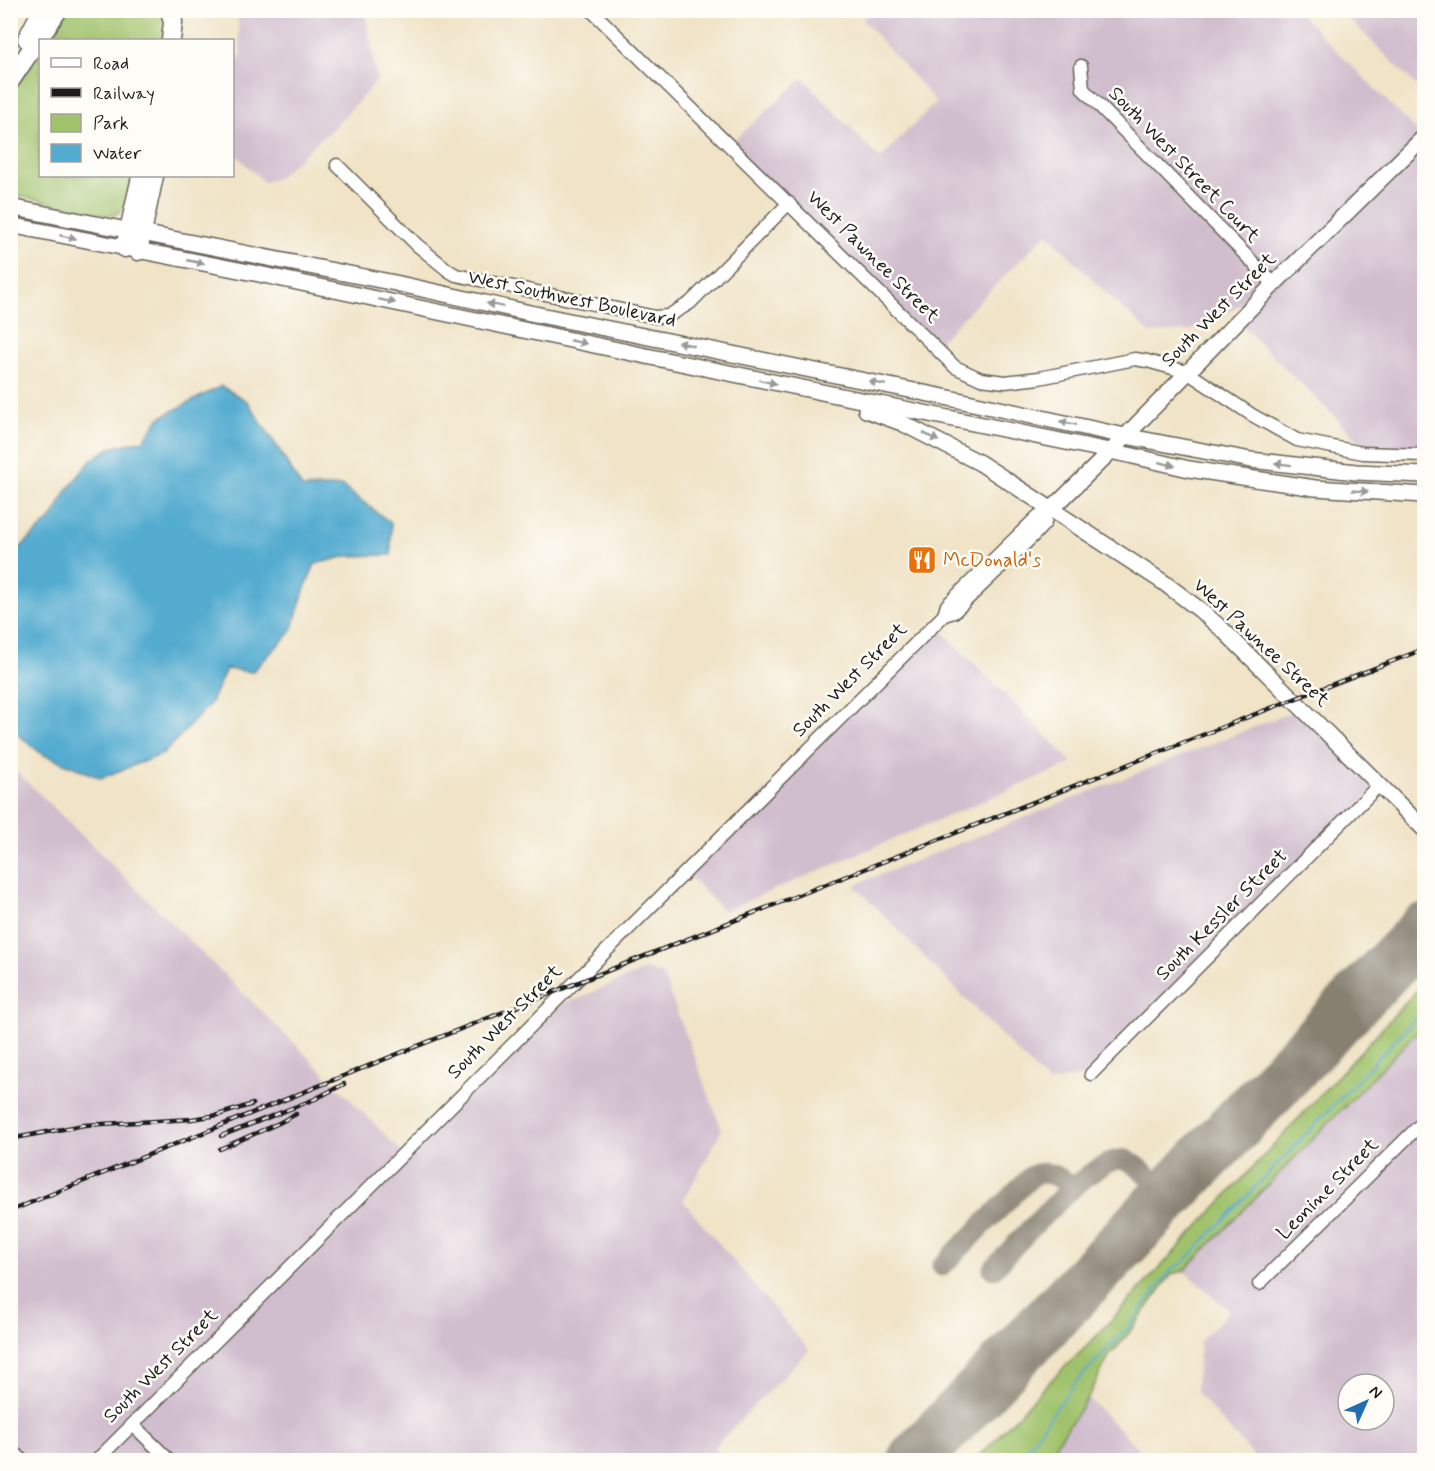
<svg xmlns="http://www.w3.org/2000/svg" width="1435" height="1471" font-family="Mynerve,sans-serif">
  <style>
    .industrial { fill: #d0bdcd; fill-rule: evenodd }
    .green { fill: #a0c26c; stroke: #5e6f44; stroke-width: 1.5 }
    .water { fill: #53abd0; stroke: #386476; stroke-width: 1.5 }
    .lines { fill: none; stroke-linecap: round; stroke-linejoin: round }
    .stream { stroke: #53abd0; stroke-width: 2 }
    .taxiway { stroke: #868071; stroke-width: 21 }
    .runway { stroke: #868071; stroke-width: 54 }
    .minor-casing { stroke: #666258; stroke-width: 15 }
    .major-casing { stroke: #666258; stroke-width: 18 }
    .highway-casing { stroke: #666258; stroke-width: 21 }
    .minor { stroke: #fff; stroke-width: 12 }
    .major { stroke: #fff; stroke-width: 15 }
    .highway { stroke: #fff; stroke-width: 18 }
    .rail-casing { stroke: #1c1c1c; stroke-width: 4.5 }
    .rail { stroke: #fdfcf7; stroke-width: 2; stroke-dasharray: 7; stroke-linecap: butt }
    .oneway { fill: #999 }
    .labels { text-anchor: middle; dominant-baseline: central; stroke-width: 5; stroke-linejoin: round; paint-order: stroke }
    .street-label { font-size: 20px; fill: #1c1c1c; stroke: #fdfcf7 }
    .food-label { font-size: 20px; fill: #c56008; stroke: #fdfcf7; text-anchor: start }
  </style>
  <rect width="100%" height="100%" fill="#fdfcf7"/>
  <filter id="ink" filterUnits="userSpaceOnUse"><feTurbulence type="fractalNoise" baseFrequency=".0167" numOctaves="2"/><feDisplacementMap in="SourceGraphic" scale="12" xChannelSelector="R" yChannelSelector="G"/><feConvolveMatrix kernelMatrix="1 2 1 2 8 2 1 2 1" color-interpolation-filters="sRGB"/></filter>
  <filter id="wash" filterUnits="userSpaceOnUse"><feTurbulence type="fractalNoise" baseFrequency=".008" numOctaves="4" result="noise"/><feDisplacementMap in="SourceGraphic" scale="24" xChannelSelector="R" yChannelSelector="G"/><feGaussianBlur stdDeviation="1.35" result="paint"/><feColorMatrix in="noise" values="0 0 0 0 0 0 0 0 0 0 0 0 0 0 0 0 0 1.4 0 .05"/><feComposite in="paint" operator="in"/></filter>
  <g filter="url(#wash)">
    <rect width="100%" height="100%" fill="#f0e3c6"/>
    <!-- industrial -->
    <g class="industrial">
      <polygon points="237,11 365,11 377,81 333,128 277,178 264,182 233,152 233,68 241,56"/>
      <polygon points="872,11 1297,11 1421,135 1424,131 1424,454 1370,454 1349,431 1237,321 1264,293 1189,331 1150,333 1106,293 1047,233 934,347 729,145 803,78 880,159 936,102 862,19"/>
      <polygon points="1341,11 1424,11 1424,93"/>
      <polygon points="935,624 1073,763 724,911 685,872"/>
      <polygon points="1302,708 1379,785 1091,1074 1048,1083 854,885"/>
      <polygon points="10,765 302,1051 403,1153 551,1006 580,998 646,969 663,975 722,1130 683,1201 809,1350 714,1447 727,1460 11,1460"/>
      <path d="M 1424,1025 L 1424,1460 L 1257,1460 L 1196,1392 L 1200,1341 L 1230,1311 L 1184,1271 ZM 1348,1384 L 1384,1384 L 1384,1420 L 1348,1420 Z"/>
      <polygon points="1088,1398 1150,1460 1045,1460"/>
    </g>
    <!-- green -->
    <g class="green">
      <polygon points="165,10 166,40 46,40 65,11"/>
      <path d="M 40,49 L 40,176 L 133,176 C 128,195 130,217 105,215 L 11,194 L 10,96 Z"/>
      <polygon points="1424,983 1424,1025 1184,1271 1172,1274 1126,1337 1109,1356 1088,1398 1045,1460 976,1460 1049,1382 1088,1345"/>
    </g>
    <!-- water -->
    <polygon class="water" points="221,386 247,401 278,448 302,488 342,486 391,523 391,555 348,556 315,564 304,591 291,632 252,672 226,669 210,704 163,754 101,778 42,754 11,729 11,556 51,519 68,489 92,459 110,448 144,440 159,418"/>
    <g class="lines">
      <!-- stream -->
      <polyline class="stream" points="1019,1460 1073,1385 1126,1330 1171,1270 1184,1262 1424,1010"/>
      <!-- taxiway -->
      <g class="taxiway">
        <path d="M 942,1266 L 1032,1176 C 1047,1168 1060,1179 1074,1186"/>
        <path d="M 993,1269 C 1014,1247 1096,1152 1126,1160 C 1139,1164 1158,1187 1167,1197"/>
      </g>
      <!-- runway -->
      <polyline class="runway" points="914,1460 1424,930"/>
    </g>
  </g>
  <g filter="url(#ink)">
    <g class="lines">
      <!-- minor casing -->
      <g class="minor-casing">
        <g id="minor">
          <polyline points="591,10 955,367 981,379 1005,382 1039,378 1135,359 1147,361 1187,372 1252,415 1297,440 1363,453 1424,455"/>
          <polyline points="1081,66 1083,89 1274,284"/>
          <polyline points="337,165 417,245 449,271 456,275 655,317 668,316 690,303 789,203"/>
          <polyline points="944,615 947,605 1038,516 1046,515"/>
          <polyline points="1091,1074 1379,785"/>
          <polyline points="1259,1284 1424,1121"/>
          <polyline points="133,1425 169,1460"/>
          <polyline points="10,1449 22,1460"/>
          <polyline points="97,1460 571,986 916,643 944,615 954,612 1034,535 1045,523 1046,515 1052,509"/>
        </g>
      </g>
      <!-- major casing -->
      <g class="major-casing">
        <g id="major">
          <polyline points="10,207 395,283 530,313 949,398 1125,436 1193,449 1251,460 1356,472 1424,475"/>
          <polyline points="10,225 254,273 651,357 1129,455 1189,469 1315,488 1424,495"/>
          <polyline points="866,410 902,423 980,463 1163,582 1200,610 1223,630 1424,829"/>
          <polyline points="1052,509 1110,452 1274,284 1424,137"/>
        </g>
      </g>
      <!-- highway casing -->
      <g class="highway-casing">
        <g id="highway">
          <polyline points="170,10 173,22 171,40"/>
          <polyline points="27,39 42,10"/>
          <polyline points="10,81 58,10"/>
          <polyline points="125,248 141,177"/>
          <polyline points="138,251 154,176"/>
        </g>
      </g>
      <!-- minor -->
      <use href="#minor" class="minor"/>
      <!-- major -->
      <use href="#major" class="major"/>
      <!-- highway -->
      <use href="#highway" class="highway"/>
      <!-- rail casing -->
      <g class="rail-casing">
        <g id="rail">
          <polyline points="221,1136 315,1099 344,1084"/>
          <polyline points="10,1139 84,1125 192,1119 218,1115 253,1104"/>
          <polyline points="220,1149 279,1123 296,1114"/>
          <polyline points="10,1211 405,1051 1253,715 1424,649"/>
        </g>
      </g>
      <!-- rail -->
      <use href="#rail" class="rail"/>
    </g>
    <!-- one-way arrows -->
    <defs><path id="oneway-solid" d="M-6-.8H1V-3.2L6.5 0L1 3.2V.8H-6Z" transform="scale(1.5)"/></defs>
    <g class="oneway">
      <use href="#oneway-solid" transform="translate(68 237) rotate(12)"/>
      <use href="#oneway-solid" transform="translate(196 262) rotate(11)"/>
      <use href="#oneway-solid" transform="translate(387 301) rotate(12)"/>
      <use href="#oneway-solid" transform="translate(495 305) rotate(-168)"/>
      <use href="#oneway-solid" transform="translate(578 342) rotate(12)"/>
      <use href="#oneway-solid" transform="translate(686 344) rotate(-168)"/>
      <use href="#oneway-solid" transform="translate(768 382) rotate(12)"/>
      <use href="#oneway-solid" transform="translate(877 383) rotate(-168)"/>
      <use href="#oneway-solid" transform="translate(1068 423) rotate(-168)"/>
      <use href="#oneway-solid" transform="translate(931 437) rotate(27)"/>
      <use href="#oneway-solid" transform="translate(1167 464) rotate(13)"/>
      <use href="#oneway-solid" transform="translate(1283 464) rotate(-173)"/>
      <use href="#oneway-solid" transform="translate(1360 491) rotate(4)"/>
    </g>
  </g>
  <!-- icons -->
  <defs>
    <g id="restaurant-square" transform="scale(1.5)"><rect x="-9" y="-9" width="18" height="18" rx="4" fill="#e8710a" stroke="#fdfcf7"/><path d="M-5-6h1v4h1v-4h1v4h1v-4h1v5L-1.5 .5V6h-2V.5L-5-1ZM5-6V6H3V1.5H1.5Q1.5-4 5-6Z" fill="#fff"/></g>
  </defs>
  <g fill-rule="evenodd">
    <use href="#restaurant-square" x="922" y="560"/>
  </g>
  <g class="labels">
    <!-- street labels -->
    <g class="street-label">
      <text transform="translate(1184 165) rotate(46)">South West Street Court</text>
      <text transform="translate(873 257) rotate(45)">West Pawnee Street</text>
      <text transform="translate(572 299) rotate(12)">West Southwest Boulevard</text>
      <text transform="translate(1219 310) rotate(-45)">South West Street</text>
      <text transform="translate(1261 643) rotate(43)">West Pawnee Street</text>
      <text transform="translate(850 680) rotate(-45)">South West Street</text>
      <text transform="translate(1222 915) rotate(-45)">South Kessler Street</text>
      <text transform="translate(505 1022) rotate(-45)">South West Street</text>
      <text transform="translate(1328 1189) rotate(-45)">Leonine Street</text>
      <text transform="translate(161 1366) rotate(-45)">South West Street</text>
    </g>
    <!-- food labels -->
    <g class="food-label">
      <text x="943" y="560">McDonald's</text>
    </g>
  </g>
  <!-- margin -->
  <rect width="1435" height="1471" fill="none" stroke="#fdfcf7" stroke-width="36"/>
  <!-- legend -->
  <rect x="39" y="39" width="195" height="138" fill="#fdfcf7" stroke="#a3a29f" stroke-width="1.5"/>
  <rect x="51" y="58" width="30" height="9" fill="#ffffff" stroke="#a3a29f" stroke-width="1.5"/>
  <text x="93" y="69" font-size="18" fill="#1c1c1c">Road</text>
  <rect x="51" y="88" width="30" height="9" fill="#1c1c1c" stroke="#a3a29f" stroke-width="1.5"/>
  <text x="93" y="99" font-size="18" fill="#1c1c1c">Railway</text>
  <rect x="51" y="114" width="30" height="18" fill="#a0c26c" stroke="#a3a29f" stroke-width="1.5"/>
  <text x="93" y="129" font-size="18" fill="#1c1c1c">Park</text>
  <rect x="51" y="144" width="30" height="18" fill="#53abd0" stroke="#a3a29f" stroke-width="1.5"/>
  <text x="93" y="159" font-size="18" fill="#1c1c1c">Water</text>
  <!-- north arrow -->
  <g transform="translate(1366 1402) rotate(45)"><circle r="28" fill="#fdfcf7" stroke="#a3a29f" stroke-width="1.5"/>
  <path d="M0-4.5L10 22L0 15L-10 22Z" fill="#1f6fb2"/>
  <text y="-9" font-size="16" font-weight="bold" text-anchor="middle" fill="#1c1c1c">N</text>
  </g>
</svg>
